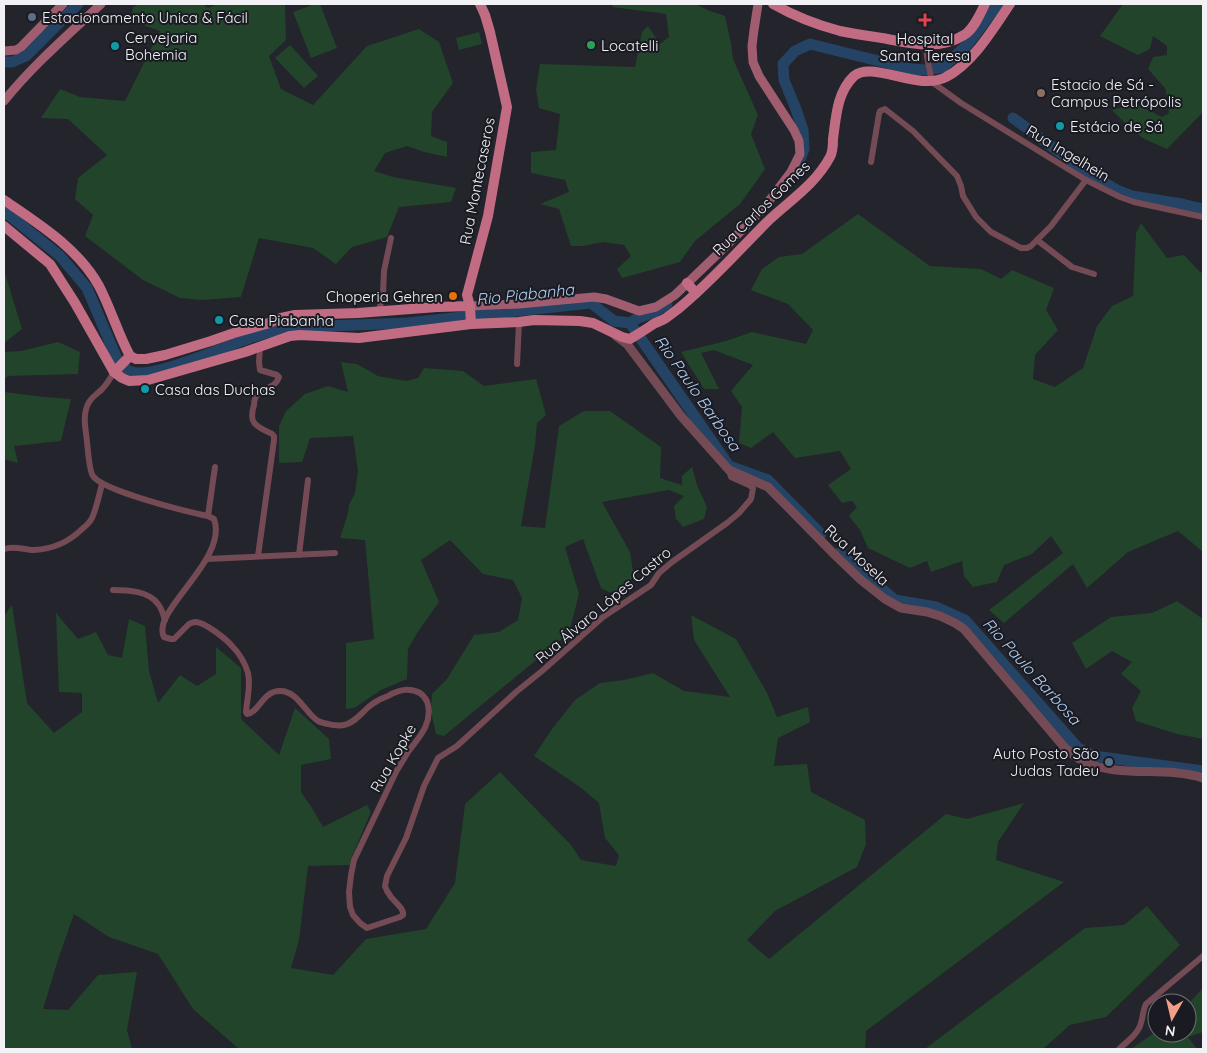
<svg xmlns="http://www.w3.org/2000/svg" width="1207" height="1053" font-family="Quicksand,sans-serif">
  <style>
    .green { fill: #22442a }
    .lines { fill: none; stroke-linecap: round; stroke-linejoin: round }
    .river { stroke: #244365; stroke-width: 11 }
    .minor { stroke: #744a54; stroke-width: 6 }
    .tertiary { stroke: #744a54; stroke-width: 9 }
    .secondary { stroke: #a05d6f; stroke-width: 9 }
    .primary { stroke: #c16c83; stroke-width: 10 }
    .service-dot { fill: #5c6f8a; stroke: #1a1b22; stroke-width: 2 }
    .health-dot { fill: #e0444e; stroke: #1a1b22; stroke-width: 2 }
    .leisure-dot { fill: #2e9e5b; stroke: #1a1b22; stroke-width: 2 }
    .culture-dot { fill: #0f9aa8; stroke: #1a1b22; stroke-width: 2 }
    .education-dot { fill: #8d6e63; stroke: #1a1b22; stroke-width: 2 }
    .food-dot { fill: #e8710a; stroke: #1a1b22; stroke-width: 2 }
    .labels { text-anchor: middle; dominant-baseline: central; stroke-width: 4; stroke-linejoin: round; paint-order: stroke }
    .poi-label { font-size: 15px; fill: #f1f1f6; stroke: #1a1b22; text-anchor: start }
    .street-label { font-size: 15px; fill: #f1f1f6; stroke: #1a1b22 }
    .water-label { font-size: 16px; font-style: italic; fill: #b1d0f4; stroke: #1a1b22 }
  </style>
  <rect width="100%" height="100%" fill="#23242c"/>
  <!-- green -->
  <g class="green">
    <polygon points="140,4 203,4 208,8 218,4 285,4 286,40 269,56 281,89 313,105 367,46 419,29 439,42 453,83 432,112 431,136 447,142 447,157 424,152 407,146 385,153 374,171 393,177 456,188 451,202 399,207 387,237 352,247 336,264 313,248 259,238 241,297 202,300 180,298 143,280 85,236 93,215 75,199 78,178 107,155 68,119 41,118 60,89 80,97 125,101 160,31 131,21 133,7"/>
    <polygon points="315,4 320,4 337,48 311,58 293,12"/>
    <polygon points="613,4 695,4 710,11 725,16 731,43 733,59 758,115 751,134 765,169 740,204 695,241 680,262 622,278 617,269 631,256 624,245 603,242 583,246 571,246 559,209 540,204 569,192 565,180 531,173 531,152 556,150 560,114 539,108 536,89 540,64 635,67 642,32 648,26 660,44 669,37 666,14 612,7"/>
    <polygon points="1123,4 1203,4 1203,112 1167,149 1144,139 1128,126 1112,110 1136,104 1162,117 1169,113 1167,96 1165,88 1148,69 1153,57 1167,55 1167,46 1153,36 1150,49 1138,55 1100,36"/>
    <polygon points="479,32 482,44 459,50 456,38"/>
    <polygon points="290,45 318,76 304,88 275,58"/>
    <polygon points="858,214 930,266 981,269 1001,279 1012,270 1054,288 1046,310 1058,330 1035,355 1033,379 1055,387 1083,368 1097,326 1112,306 1133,296 1136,233 1141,223 1167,258 1184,255 1201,273 1203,269 1203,552 1178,531 1128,552 1087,588 1073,564 1004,623 989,610 1063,553 1051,536 1032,554 1004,565 997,582 973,587 964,576 962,561 931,572 927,561 910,568 868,548 860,530 849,516 857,507 852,501 842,503 828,485 851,469 840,451 795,458 773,432 751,448 739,443 742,407 731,391 753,365 714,350 701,353 719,389 704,389 681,352 726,341 752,332 806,344 813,330 788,304 751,290 762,269 779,257 802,254"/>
    <polygon points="4,270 22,329 4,343"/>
    <polygon points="58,342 80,352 78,374 8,376 4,380 4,352 21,351"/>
    <polygon points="341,362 357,364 378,376 406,381 418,378 424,368 463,371 484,386 536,379 546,415 537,423 535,445 521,526 545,528 559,426 584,411 610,411 661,447 660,478 682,485 682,476 692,467 697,485 707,507 704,519 683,527 676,519 674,506 684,496 669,490 602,502 630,552 634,577 613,594 601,588 583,539 565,547 579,594 569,633 444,736 436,734 431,712 432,694 447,679 474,635 499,632 518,620 522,598 513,580 483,574 450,540 421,560 439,602 417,633 408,649 407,679 381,690 354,708 346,709 346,643 374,639 365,540 340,538 348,513 349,505 355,493 358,471 353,436 310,438 302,462 279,463 279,426 286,411 305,394 328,386 348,392"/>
    <polygon points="4,392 44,397 71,399 61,441 14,446 18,463 4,459"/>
    <polygon points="1177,601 1203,619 1203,739 1177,734 1136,721 1132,708 1141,691 1121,674 1132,662 1112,651 1086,669 1072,643 1111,617 1152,613"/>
    <polygon points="12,605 27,703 54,733 82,712 82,693 59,692 56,613 78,639 96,632 108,655 122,658 129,619 145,626 149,671 158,703 180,675 197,686 216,674 216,647 241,668 241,719 279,755 295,708 329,739 331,759 301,765 301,792 312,808 323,827 367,805 371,812 351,859 350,865 308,866 299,940 291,968 333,975 366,939 426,929 455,883 465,804 500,772 571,845 581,860 616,866 619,855 605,838 599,803 580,787 534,756 552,729 575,700 600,683 624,680 653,673 684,691 730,697 694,640 691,615 736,639 767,693 777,717 808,707 810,722 778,738 774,766 807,764 811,792 865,820 866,844 857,867 775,911 747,940 769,959 946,814 967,819 1024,803 998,842 996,860 1064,882 866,1031 865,1049 239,1049 193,1009 158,954 109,937 74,914 58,960 43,1009 68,1010 98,975 137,972 127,1030 132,1049 4,1049 4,616"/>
    <polygon points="1147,906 1180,945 1106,1017 1070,1025 1043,1049 925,1049 1085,928 1124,925"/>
    <polygon points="1203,988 1203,1032 1188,1037 1197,1049 1131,1049 1157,1031 1157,1033 1187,1033 1187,1005"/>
  </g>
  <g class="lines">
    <!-- river -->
    <g class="river">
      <polyline points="4,62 12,62 26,56 78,4"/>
      <polyline points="1013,118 1089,174 1117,190 1132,196 1182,204 1203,209"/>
      <polyline points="799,162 804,149 803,130 796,109 784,80 783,64 795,51 810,44 911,69 926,70 943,67 968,44 998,4"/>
      <path d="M 4,211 L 60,256 L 87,288 L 117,359 C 121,365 124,369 131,372 C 155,379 227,345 253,337 C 268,332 283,329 299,327 L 407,323 L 591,303 L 614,321 L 630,323 L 638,318 L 655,312 L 667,304"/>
      <polyline points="630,323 729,466 768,480 821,534"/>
      <polyline points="839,553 895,600 936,607 965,620 1078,748 1094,756 1203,771"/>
    </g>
    <!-- minor -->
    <g class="minor">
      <polyline points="926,45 927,57 932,82 961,103 1086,180 1120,197 1134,202 1203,217"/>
      <polyline points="871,162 879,114 880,111 885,109 913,131 957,176 961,186 963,196 976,217 991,232 1021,248 1027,248 1031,246 1051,226 1086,180"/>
      <polyline points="1037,240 1072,267 1094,274"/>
      <polyline points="379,311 383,294 384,271 391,238"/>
      <polyline points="517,364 519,322"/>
      <path d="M 114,372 C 111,377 108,383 103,388 C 98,394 91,397 88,404 C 82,416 86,430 87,442 C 88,449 89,471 93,476 C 103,491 188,512 208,516 L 214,519 C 229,560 150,611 164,637 L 171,639 L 174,639 L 189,624 C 192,623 193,622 196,622 C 206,623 226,639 232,646 C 239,653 245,663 248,673 C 251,686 247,699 246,712 L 247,714 C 260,712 262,691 280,691 C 298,691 305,713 318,721 C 322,723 328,724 333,725 C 337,725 340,726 344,725 C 355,723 362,712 371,705 C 376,701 382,698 388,696 C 398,690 409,687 420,693 C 424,696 427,700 428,705 C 432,725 419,737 408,752 C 404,759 400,765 396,772 L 354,860 L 351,875 L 349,892 L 350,907 L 353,915 L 360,923 L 367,928 L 400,917 L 403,915 L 403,912 L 401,908 L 391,897 L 387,891 L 385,886 L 387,876 L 406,838 L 424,786 L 438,758 L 457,746 L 516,692 L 542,671 L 603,617 L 651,585 L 659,573 L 672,562 L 727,523 L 739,513 L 751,499 L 753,488 L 749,485 L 731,477 L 729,470"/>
      <polyline points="208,516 215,467"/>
      <path d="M 4,549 C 14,545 24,550 34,550 C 53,549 69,542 82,529 C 86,526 90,522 92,518 C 97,507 99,495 102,484"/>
      <polyline points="299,555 308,480"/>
      <path d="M 258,556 L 274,440 L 274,436 L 272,434 C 256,426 248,424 254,405 C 254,401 256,396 258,394 C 264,387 275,389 279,377 L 277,375 L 260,370 L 259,362 L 260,347"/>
      <polyline points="207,559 335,553"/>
      <path d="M 113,590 C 128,590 149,591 158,604 C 162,609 163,614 165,620"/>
      <path d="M 1119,1049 C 1125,1043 1135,1037 1139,1028 C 1143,1021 1142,1012 1146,1004 L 1203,956"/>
    </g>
    <!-- tertiary -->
    <path class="tertiary" d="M 616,336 L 627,344 L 681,416 L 729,470 L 768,487 L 837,557 L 861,580 L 885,599 L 901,608 L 927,612 L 940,616 L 955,623 L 964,629 L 1065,748 C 1073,755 1083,763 1095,766 C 1130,776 1168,767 1203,778"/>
    <!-- secondary -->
    <g class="secondary">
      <polyline points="4,51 16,50 21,47 63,4"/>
      <path d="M 4,101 C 33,65 68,35 101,4"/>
      <polyline points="470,306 519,304 594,297 606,299 639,311 656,307 675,295 725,247 763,209 791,172 800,154 799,141 794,130 759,76 753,62 752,46 754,30 758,4"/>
    </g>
    <!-- primary -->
    <g class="primary">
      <path d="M 773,4 C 794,16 817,25 840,31 C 854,34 868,36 882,38 C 909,43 939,51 964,35 C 974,29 980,14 985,4"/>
      <path d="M 4,200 C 39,224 78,248 99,286 C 111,309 118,334 130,356 L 136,359 L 146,359 L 165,355 L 211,341 L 234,333 L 266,324 L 281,318 L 295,315 L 358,313 L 437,307 L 470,306"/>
      <path d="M 4,226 L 50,264 L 75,303 L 114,372 L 122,378 L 129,381 L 148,380 L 245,352 L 290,336 L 300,335 L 359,338 L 471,324 L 519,322 L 534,320 L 580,321 L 593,323 L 622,337 L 630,339 C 638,334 645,330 652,325 C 656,322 662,321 666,318 C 670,315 674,312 678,309 C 710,283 738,251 767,222 C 789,201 815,185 830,157 C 833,152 833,145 833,139 C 836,117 837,92 854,76 C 872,60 919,92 946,77 C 973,63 993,29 1010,4"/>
      <polyline points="687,283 696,293"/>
      <polyline points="471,324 470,306 467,295 488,216 507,107 490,32 485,15 480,4"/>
      <polyline points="114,372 130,356"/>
    </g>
  </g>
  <!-- markers -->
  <g class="service-dot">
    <circle cx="32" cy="17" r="5"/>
    <circle cx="1109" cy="762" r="5"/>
  </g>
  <path class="health-dot" d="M922.5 12.5h5v5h5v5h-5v5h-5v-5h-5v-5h5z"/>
  <circle class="leisure-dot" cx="591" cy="45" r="5"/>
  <g class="culture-dot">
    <circle cx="115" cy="46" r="5"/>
    <circle cx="1060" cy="126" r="5"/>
    <circle cx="219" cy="320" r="5"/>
    <circle cx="145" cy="389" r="5"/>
  </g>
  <circle class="education-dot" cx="1041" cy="93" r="5"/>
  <circle class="food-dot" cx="453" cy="296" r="5"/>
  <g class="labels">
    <!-- poi labels -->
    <g class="poi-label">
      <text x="42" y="17">Estacionamento Unica &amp; Fácil</text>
      <text x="125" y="37">Cervejaria<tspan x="125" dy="17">Bohemia</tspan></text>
      <text x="925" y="38" text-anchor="middle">Hospital<tspan x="925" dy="17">Santa Teresa</tspan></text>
      <text x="601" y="45">Locatelli</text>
      <text x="1051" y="84">Estacio de Sá -<tspan x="1051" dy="17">Campus Petrópolis</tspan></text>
      <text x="1070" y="126">Estácio de Sá</text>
      <text x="443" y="296" text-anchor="end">Choperia Gehren</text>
      <text x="229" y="320">Casa Piabanha</text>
      <text x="155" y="389">Casa das Duchas</text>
      <text x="1099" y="753" text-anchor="end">Auto Posto São<tspan x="1099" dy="17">Judas Tadeu</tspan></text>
    </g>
    <!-- street labels -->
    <g class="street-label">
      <text transform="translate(1068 153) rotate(31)">Rua Ingelhein</text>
      <text transform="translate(477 181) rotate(-79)">Rua Montecaseros</text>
      <text transform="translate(761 208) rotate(-44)">Rua Carlos Gomes</text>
      <text transform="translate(857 555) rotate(43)">Rua Mosela</text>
      <text transform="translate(603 605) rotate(-40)">Rua Álvaro Lópes Castro</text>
      <text transform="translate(393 758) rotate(-60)">Rua Kopke</text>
    </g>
    <!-- water labels -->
    <g class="water-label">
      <text transform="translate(525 294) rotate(-6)">Rio Piabanha</text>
      <text transform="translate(698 393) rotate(55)">Rio Paulo Barbosa</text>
      <text transform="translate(1032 671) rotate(48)">Rio Paulo Barbosa</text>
    </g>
  </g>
  <!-- border -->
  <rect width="1207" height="1053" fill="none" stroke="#f1f1f6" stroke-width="10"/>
  <!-- north arrow -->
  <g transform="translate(1172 1018) rotate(188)"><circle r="24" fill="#1a1b22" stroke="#707177"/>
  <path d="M0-4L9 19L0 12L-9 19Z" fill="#f39f85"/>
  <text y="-8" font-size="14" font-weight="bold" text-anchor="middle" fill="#f1f1f6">N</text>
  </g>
</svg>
